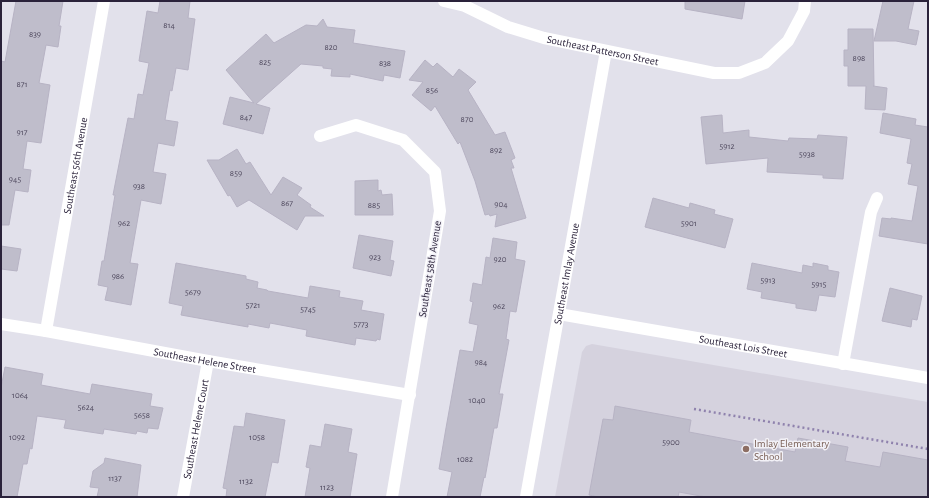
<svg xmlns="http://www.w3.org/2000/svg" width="929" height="498" font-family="'Alegreya Sans',sans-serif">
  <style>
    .built { fill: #d5d2de }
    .building { fill: #bfbdcb; stroke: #b7b3c4 }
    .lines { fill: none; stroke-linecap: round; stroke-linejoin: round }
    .path { stroke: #8f82ad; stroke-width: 2.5; stroke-dasharray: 2 3; stroke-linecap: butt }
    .minor { stroke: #fff; stroke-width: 12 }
    .education-dot { fill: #8d6e63; stroke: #f2f1f7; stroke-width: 1.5 }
    .labels { text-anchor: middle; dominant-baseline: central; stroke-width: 3; stroke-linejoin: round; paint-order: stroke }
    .number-label { font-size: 9px; fill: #4f495e }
    .street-label { font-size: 11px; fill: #2a223a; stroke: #f2f1f7 }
    .education-label { font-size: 11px; fill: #785e54; stroke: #f2f1f7; text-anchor: start }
  </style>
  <rect width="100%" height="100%" fill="#e2e1eb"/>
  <!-- built -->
  <polygon class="built" points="592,344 928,402 928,497 555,497 582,352 586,346"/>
  <!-- building -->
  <g class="building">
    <polygon points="16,1 63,1 59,26 61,26 58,47 46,45 39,83 50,85 41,143 27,141 23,169 31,170 28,192 15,190 9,225 1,225 1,61 5,62"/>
    <polygon points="160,1 190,1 188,18 195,19 188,70 176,68 172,91 170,90 165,120 178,122 174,146 158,143 153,172 166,174 161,204 141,200 130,263 138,264 131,305 105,300 108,287 98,285 102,261 104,261 115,195 113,195 128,118 134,119 138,94 143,95 149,63 139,61 147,11 158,13"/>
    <polygon points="685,1 745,1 742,19 685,9"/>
    <polygon points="883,1 914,1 908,29 919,31 916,45 896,41 874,41"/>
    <polygon points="323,19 327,27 355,30 353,43 405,51 400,78 384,75 383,81 350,74 350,77 331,76 332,69 323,68 323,66 301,64 256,104 270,108 263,134 223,124 230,97 254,103 226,70 266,34 274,43 306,25 317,26"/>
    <polygon points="848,29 873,29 874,86 873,86 887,88 885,110 865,109 866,86 848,86 848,66 844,66 844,50 848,50"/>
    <polygon points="425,60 433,67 437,63 453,77 459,69 476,82 468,90 495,135 505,132 515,158 511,160 514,168 511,168 526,218 495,227 497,214 490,216 489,214 485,215 475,181 460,142 458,144 435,106 431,111 412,95 423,82 409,80"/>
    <polygon points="883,113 916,119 915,125 928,127 928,244 879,236 882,218 891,219 891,218 912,221 918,186 908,184 912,164 907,163 911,139 880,133"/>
    <polygon points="722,115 723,133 749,130 749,137 788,141 789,138 817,139 818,135 847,137 843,179 823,178 823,175 767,172 768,158 706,164 701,117"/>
    <polygon points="237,149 246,164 250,162 271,195 283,177 302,188 297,195 311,205 310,207 324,216 305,216 297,230 249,200 237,207 230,195 228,196 207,160 219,160"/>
    <polygon points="378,180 378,191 381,190 382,195 392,194 393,215 355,215 355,181"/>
    <polygon points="653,198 689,208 690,203 715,210 714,214 733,219 725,248 645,227"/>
    <polygon points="359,235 393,241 390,260 394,261 391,276 353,268"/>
    <polygon points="493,238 517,242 515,259 525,261 516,312 510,311 506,339 509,340 499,394 503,394 497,428 494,428 485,478 484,477 480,497 447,497 452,472 439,469 446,428 460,350 473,352 478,325 469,323 473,302 470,301 473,283 482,285 486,257 490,258"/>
    <polygon points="1,246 21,249 17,271 1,269"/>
    <polygon points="176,263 246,276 246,279 258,282 257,288 267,290 268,291 308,298 310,286 340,291 339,297 363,301 361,310 384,314 380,340 377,339 376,341 356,338 355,345 306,336 307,330 270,323 269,328 248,324 248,327 181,315 183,306 169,303"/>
    <polygon points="752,263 802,273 803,265 813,267 813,263 828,266 828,270 839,272 835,297 819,295 816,311 796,308 796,304 761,298 762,292 747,289"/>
    <polygon points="890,288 922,296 917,320 912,319 911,327 882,321"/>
    <polygon points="5,367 43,374 41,385 90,394 92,384 152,394 150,406 163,408 158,429 148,428 147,433 137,431 136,434 104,429 103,434 64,428 66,420 37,416 32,449 30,448 27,464 23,464 17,497 1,497 1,388"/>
    <polygon points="615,406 691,420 689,432 795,452 798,438 848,447 845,461 880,467 883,452 928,460 928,497 706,497 679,492 678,497 598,497 589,495 603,419 613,420"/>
    <polygon points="246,413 285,420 278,463 272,462 265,497 226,497 227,489 223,488 234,426 244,427"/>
    <polygon points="325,424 352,429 348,452 357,454 350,497 305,497 310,468 306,467 310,445 321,447"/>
    <polygon points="105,458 141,465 137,497 97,497 99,488 90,487 93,471 104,463"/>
  </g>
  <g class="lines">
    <!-- path -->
    <polyline class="path" points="694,409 928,449"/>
    <!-- minor -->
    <g class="minor">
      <path id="s1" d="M 444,1 L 465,6 L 508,27 L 544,38 L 714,73 L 739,73 L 765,63 L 788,41 L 804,11 L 805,1"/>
      <polyline points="320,136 356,125 403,140 435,172 440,211 392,497"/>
      <path id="s2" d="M 559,314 L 928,378"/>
      <path id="s3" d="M 1,324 L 46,331 L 208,361 L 410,395"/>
      <path id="s4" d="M 46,331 L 104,1"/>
      <polyline points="843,364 871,212 877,198"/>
      <path id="s5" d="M 183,497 L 208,361"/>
      <path id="s6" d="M 526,497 L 606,51"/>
    </g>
  </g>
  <!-- markers -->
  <circle class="education-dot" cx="746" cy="449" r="4"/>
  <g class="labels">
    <!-- number labels -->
    <g class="number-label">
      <text x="169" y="25">814</text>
      <text x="35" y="34">839</text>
      <text x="331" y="47">820</text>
      <text x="859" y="58">898</text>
      <text x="265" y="62">825</text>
      <text x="385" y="63">838</text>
      <text x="22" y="84">871</text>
      <text x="432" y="90">856</text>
      <text x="246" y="117">847</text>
      <text x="467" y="119">870</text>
      <text x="22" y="132">917</text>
      <text x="727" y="146">5912</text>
      <text x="496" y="150">892</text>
      <text x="807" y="154">5938</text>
      <text x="236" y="173">859</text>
      <text x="15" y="179">945</text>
      <text x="139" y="186">938</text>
      <text x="287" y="203">867</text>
      <text x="501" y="204">904</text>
      <text x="374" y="205">885</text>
      <text x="124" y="223">962</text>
      <text x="689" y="223">5901</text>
      <text x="375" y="257">923</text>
      <text x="500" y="259">920</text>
      <text x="118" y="276">986</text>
      <text x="768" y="280">5913</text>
      <text x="819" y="284">5915</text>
      <text x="193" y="292">5679</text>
      <text x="253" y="305">5721</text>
      <text x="499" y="306">962</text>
      <text x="308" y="309">5745</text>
      <text x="361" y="324">5773</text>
      <text x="481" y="362">984</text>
      <text x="20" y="395">1064</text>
      <text x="477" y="400">1040</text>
      <text x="86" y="407">5624</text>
      <text x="142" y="415">5658</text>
      <text x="17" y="437">1092</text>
      <text x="257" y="437">1058</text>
      <text x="671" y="442">5900</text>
      <text x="465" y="459">1082</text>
      <text x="115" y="478">1137</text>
      <text x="246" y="481">1132</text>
      <text x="327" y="487">1123</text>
    </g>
    <!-- street labels -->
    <g class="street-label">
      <text stroke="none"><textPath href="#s1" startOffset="167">Southeast Patterson Street</textPath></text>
      <text stroke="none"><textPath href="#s4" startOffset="168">Southeast 56th Avenue</textPath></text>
      <text transform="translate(430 269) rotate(-81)">Southeast 58th Avenue</text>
      <text stroke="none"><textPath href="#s6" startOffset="227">Southeast Imlay Avenue</textPath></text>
      <text stroke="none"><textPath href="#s2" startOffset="187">Southeast Lois Street</textPath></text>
      <text stroke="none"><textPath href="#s3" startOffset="207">Southeast Helene Street</textPath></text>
      <text stroke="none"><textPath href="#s5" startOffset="69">Southeast Helene Court</textPath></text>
    </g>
    <!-- education labels -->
    <g class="education-label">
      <text x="754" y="443">Imlay Elementary<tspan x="754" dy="13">School</tspan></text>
    </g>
  </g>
  <!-- border -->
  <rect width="929" height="498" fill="none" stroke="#2a223a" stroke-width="4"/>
</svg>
